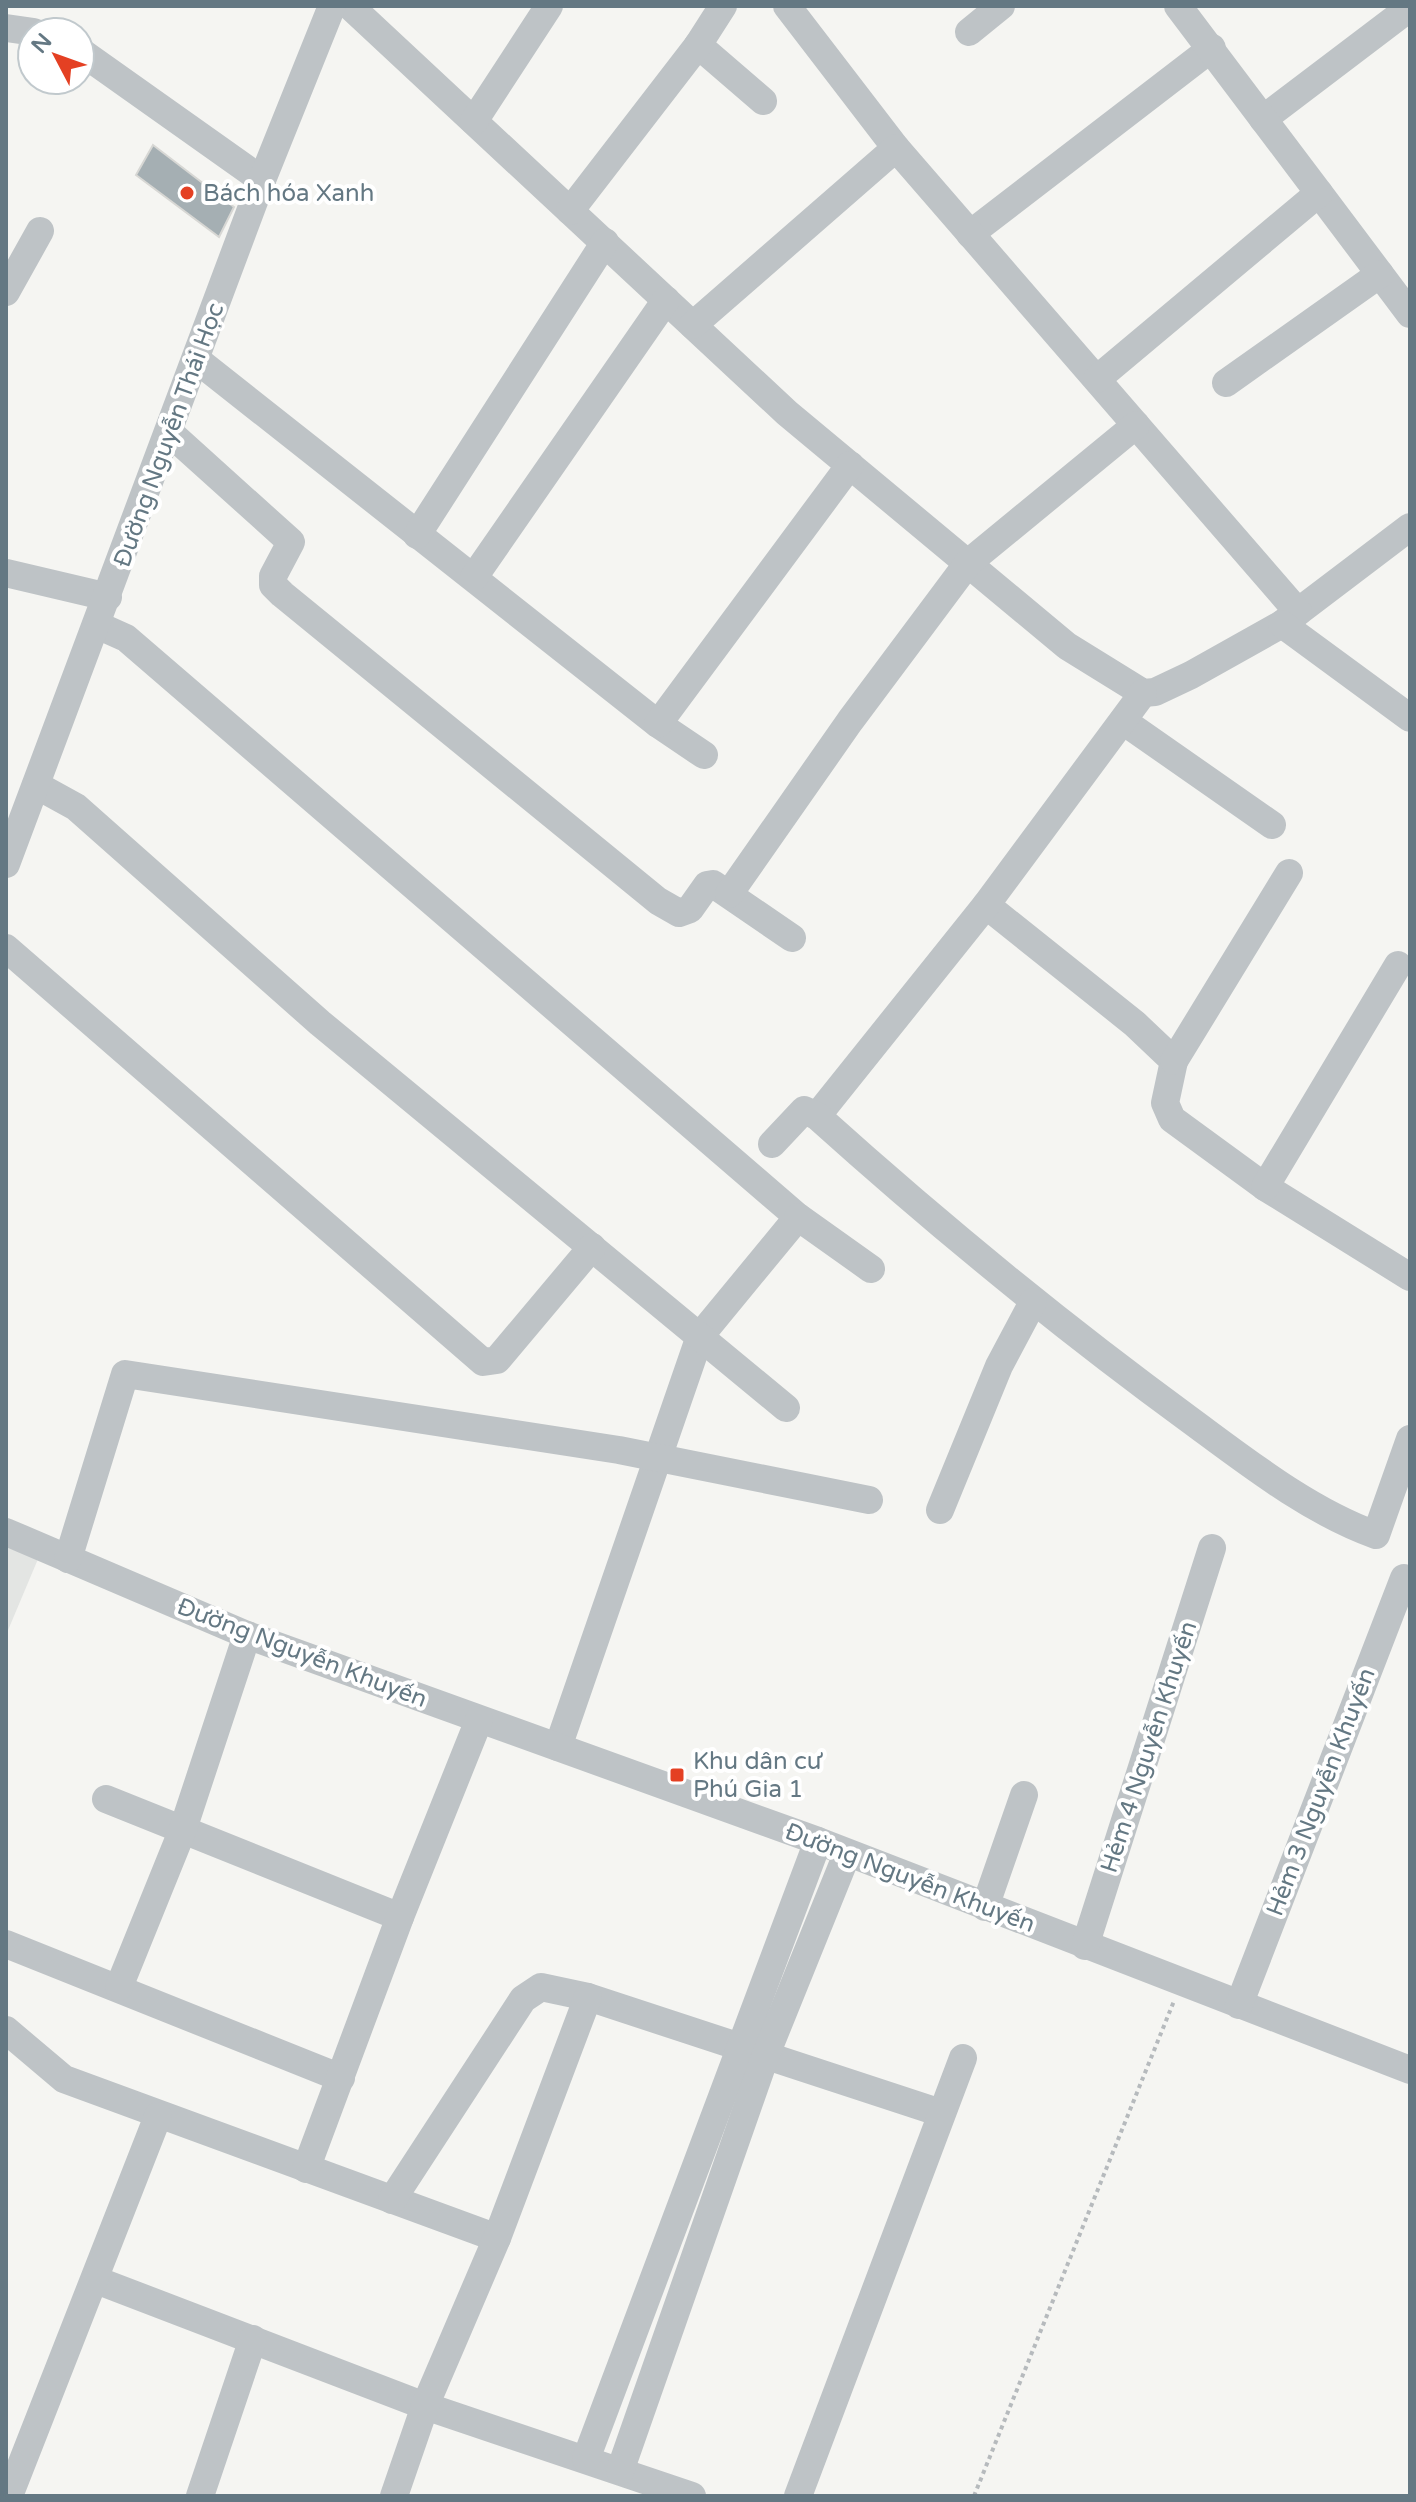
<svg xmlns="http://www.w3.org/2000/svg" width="1416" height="2502" font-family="'Varela Round',sans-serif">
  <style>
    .built { fill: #e3e5e3 }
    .building { fill: #a5afb3; stroke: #d7d7d4; stroke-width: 2 }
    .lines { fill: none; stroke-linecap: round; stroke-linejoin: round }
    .path { stroke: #b6babd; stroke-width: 4; stroke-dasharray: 4 4; stroke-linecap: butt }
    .minor { stroke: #bec3c6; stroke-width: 28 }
    .poi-dot { fill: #e44023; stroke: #fff; stroke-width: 3 }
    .labels { text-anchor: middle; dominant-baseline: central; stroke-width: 8; stroke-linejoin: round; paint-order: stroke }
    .poi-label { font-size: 24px; fill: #647883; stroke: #fff; text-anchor: start }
    .street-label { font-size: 24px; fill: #647883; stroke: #fff }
  </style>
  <rect width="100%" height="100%" fill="#f5f5f2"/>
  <!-- built -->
  <polygon class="built" points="6,1547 38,1559 6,1635"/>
  <!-- building -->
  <polygon class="building" points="153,145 234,207 219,237 136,175"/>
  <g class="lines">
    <!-- path -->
    <polyline class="path" points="974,2496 1174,2001"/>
    <!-- minor -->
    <g class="minor">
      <polyline points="350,6 787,413 1067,646 1143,693 1155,692 1191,675 1282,624 1410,527"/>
      <polyline points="787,6 896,148"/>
      <polyline points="6,28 34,32"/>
      <polyline points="969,32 1001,6"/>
      <polyline points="698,45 763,101"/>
      <polyline points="80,51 262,180"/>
      <polyline points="1263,119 1408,9"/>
      <polyline points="474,121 549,6"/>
      <polyline points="1319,193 1410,314"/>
      <polyline points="570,211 698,45 723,6"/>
      <polyline points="970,234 1212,48"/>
      <polyline points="6,292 40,231"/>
      <polyline points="693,325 896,148 1298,612"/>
      <polyline points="197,360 658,724 704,755"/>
      <polyline points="1097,379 1319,193 1178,6"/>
      <polyline points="1226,383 1380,274"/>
      <polyline points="170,433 291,542 273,576 273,585 282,594 658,901 679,913 690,909 707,885 713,884 792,938"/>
      <polyline points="417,535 605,242"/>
      <polyline points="6,573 108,597"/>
      <polyline points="474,577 666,300"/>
      <polyline points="1282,624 1410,718"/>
      <polyline points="97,625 126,638 798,1217 700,1336 558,1747"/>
      <polyline points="1123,721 1272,825"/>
      <polyline points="658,724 850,465"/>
      <polyline points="36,785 76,807 320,1023 786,1408"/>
      <polyline points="6,864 262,180 332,6"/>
      <polyline points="729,894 850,721 968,563 1136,425"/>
      <polyline points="986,905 1135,1024 1174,1061 1165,1103 1172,1119 1265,1187 1410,1277"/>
      <polyline points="6,948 483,1362 497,1360 592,1247"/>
      <polyline points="1174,1061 1289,873"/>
      <polyline points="817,1116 986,905 1143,693"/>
      <path d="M 772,1144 L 804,1110 L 817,1116 C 937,1224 1060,1325 1190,1420 C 1247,1462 1309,1511 1376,1535 L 1410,1439"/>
      <polyline points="1265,1187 1398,965"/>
      <polyline points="798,1217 871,1269"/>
      <polyline points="940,1510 999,1366 1033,1302"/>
      <polyline points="6,1532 247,1635 818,1841 1410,2070"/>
      <polyline points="68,1559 125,1374 619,1450 869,1500"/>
      <polyline points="106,1799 400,1917"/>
      <polyline points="985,1907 1024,1795"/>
      <polyline points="6,1944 341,2078"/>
      <polyline points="1085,1946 1212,1548"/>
      <polyline points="119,1987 183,1829 247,1635"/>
      <polyline points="1239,2005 1404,1578"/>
      <polyline points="6,2030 64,2079 497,2238"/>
      <polyline points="306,2169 400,1917 479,1720"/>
      <polyline points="392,2200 523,1999 541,1987 588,1997 941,2113"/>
      <polyline points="96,2280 425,2406 692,2496"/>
      <polyline points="586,2459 818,1841"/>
      <polyline points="620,2471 765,2057 847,1854"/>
      <polyline points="9,2496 158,2116"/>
      <polyline points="200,2496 253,2339"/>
      <polyline points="394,2496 425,2406 497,2238 588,1997"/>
      <polyline points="798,2496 963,2058"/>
    </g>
  </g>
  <!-- markers -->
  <g class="poi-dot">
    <circle cx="187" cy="193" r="8"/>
    <rect x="669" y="1767" width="16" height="16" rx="4"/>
  </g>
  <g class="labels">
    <!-- poi labels -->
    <g class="poi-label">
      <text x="203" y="193">Bách hóa Xanh</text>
      <text x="693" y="1761">Khu dân cư<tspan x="693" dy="28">Phú Gia 1</tspan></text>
    </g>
    <!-- street labels -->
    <g class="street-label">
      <text transform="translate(169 435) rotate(-70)">Đường Nguyễn Thái Học</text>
      <text transform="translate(302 1653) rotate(21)">Đường Nguyễn Khuyến</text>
      <text transform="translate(1149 1747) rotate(-72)">Hẻm 4 Nguyễn Khuyến</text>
      <text transform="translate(1321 1792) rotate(-69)">Hẻm 3 Nguyễn Khuyến</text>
      <text transform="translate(910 1878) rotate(21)">Đường Nguyễn Khuyến</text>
    </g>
  </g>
  <!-- border -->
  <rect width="1416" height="2502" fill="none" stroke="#647883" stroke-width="16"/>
  <!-- north arrow -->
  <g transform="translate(56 56) rotate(311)"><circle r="38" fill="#ffffff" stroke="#c1c9cd" stroke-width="2"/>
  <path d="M0-6L14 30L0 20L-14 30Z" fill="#e44023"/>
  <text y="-12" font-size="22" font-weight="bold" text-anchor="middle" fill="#647883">N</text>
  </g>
</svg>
